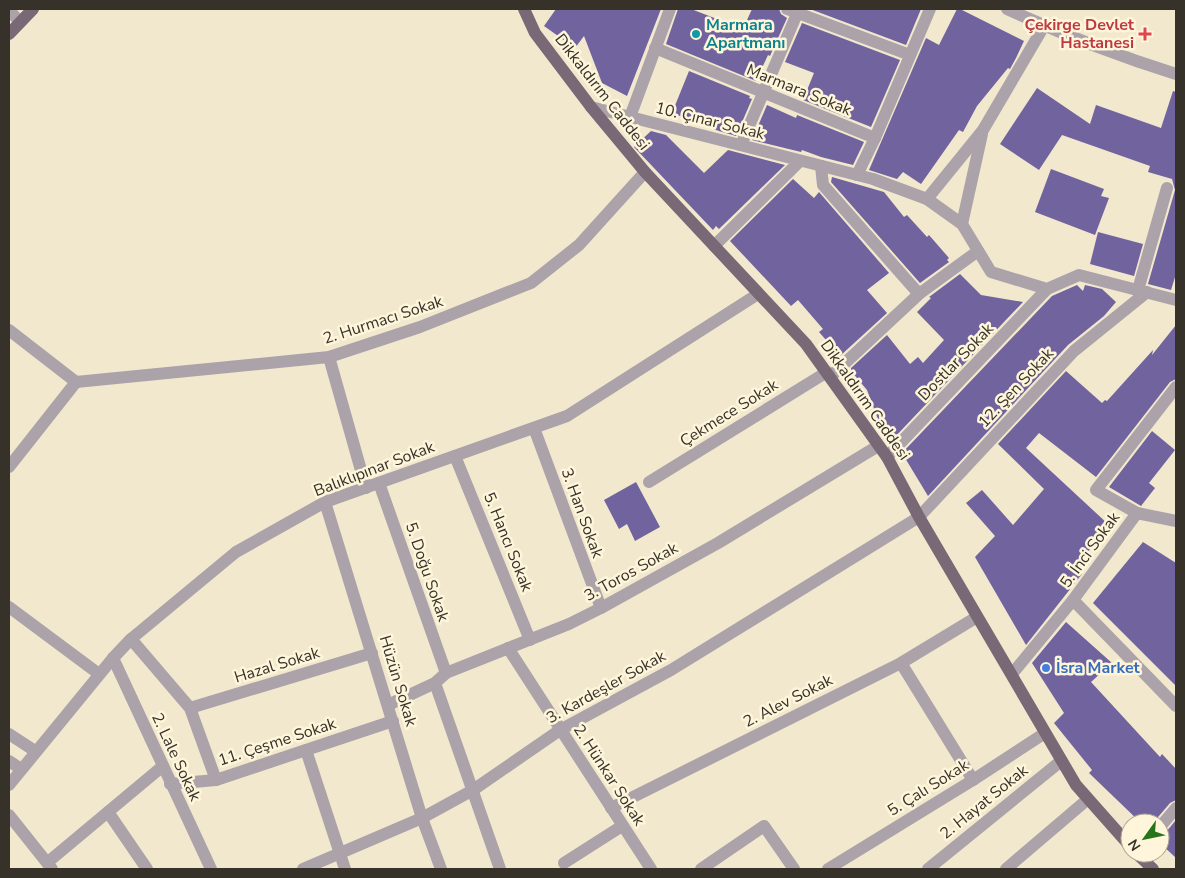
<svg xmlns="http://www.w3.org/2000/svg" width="1185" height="878" font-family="'Nunito Sans',sans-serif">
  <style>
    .building { fill: #71639e }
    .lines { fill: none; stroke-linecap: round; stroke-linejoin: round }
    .minor { stroke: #aca2a9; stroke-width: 12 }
    .tertiary { stroke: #aca2a9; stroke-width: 12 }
    .primary { stroke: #796875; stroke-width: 12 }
    .culture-dot { fill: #0f9aa8; stroke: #fef5db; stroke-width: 2 }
    .health-dot { fill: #e0444e; stroke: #fef5db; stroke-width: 2 }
    .shop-dot { fill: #3f7fe0; stroke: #fef5db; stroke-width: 2 }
    .labels { text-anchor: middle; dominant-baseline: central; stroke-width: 5; stroke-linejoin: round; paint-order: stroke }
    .culture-label { font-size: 16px; font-weight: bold; fill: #0d838f; stroke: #fef5db; text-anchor: start }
    .health-label { font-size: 16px; font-weight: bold; fill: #be3a42; stroke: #fef5db; text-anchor: end }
    .street-label { font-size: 16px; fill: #363229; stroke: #fef5db }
    .shop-label { font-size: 16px; font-weight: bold; fill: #366cbe; stroke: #fef5db; text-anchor: start }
  </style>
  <rect width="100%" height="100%" fill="#f1e8ce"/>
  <!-- building -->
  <g class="building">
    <polygon points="556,9 661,9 627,96 602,83 584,36 575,48 544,26"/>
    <polygon points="678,9 691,9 743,29 752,9 779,9 781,14 787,18 770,56 768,55 756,81 666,44"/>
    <polygon points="810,9 921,9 906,45"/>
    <polygon points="957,9 960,9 1024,41 1016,58 1010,69 1008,68 977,106 963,132 959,130 921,184 903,172 897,179 869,170 926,38 939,45"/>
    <polygon points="802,23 900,60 871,127 803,100 814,73 785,62"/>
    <polygon points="689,71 750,96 749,98 752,99 736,136 719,131 672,113"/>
    <polygon points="1037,88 1090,124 1096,105 1161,128 1173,91 1176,92 1176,274 1171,290 1148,284 1175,190 1172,179 1148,172 1150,166 1062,135 1039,170 1000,144"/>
    <polygon points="767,105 796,118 797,115 864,142 853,165 821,157 802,150 801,152 752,140"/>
    <polygon points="651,131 666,135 704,173 728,150 785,165 719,229 716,226 713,230 634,147"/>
    <polygon points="1051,169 1104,189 1101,196 1109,198 1095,235 1035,212"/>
    <polygon points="832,177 884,192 904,217 907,215 927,237 929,235 949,258 947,260 949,262 920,283 831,182"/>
    <polygon points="793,179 814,198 819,192 889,273 867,290 887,313 840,356 819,332 823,329 798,300 791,306 730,241"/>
    <polygon points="1098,232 1143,244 1134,276 1090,264"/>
    <polygon points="960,274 981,295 1023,302 893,439 881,427 867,390 851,371 851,368 887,335 910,364 918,357 923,363 944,340 917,312 931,298 929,297"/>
    <polygon points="1077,285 1083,291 1085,285 1102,289 1116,302 1104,316 1068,345 928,496 902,453 1052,296"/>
    <polygon points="1176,325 1176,379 1170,382 1096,477 1039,433 1026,448 1109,525 1075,568 1082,574 1026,645 975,557 995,536 966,503 982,490 1013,525 1044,489 998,444 1066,371 1102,403 1105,400 1107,401 1153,350 1152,355"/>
    <polygon points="1152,431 1175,450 1149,483 1155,488 1141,506 1109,487"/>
    <polygon points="636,482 660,527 635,541 627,524 619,529 604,500"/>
    <polygon points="1143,542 1176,563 1176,686 1093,603"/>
    <polygon points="1066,622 1112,663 1091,682 1160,757 1162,754 1176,769 1176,800 1170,803 1153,823 1141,823 1089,773 1092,770 1054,723 1064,713 1032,663"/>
    <polygon points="1176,820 1176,858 1160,843 1160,835 1166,832"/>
  </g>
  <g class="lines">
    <!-- minor -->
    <g class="minor">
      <polyline points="787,9 910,55"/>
      <polyline points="9,10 20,22"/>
      <polyline points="655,48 875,138"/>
      <polyline points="591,107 873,179 927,199 962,224 991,272 1047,289 1079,275 1176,300"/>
      <polyline points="630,117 670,9"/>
      <polyline points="741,145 799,9"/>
      <polyline points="821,166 823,185 919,294"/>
      <polyline points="857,175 875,138 930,9"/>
      <polyline points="927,199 983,130 1044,26"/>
      <polyline points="962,224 982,134"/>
      <polyline points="714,246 800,161"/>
      <polyline points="1138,290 1167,188"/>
      <polyline points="9,330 76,382 329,357 420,327 531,283 579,245 645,172"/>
      <polyline points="329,357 366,488"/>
      <polyline points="830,377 919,294 978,251"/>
      <polyline points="1176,387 1096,490 1137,513 1176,521"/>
      <polyline points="534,428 601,608"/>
      <polyline points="455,456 530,640"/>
      <polyline points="887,457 1047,289"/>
      <polyline points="9,467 76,382"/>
      <polyline points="649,482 827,372"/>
      <polyline points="379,483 446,673"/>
      <polyline points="325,502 422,818 441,869"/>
      <polyline points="1073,600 1176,706"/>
      <polyline points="9,607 99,674"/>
      <polyline points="131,639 190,708 216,780"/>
      <polyline points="508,648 651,869"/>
      <polyline points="113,658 211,869"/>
      <polyline points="901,663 973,780"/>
      <polyline points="1012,674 1073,600 1137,513"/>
      <polyline points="435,683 500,869"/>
      <polyline points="388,705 435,683 446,673 569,624 601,608 718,543 878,446"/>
      <polyline points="190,708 372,653"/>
      <polyline points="306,750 345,869"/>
      <polyline points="170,784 216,780 393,721"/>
      <polyline points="611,808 901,663 977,617"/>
      <polyline points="108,812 147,869"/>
      <polyline points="9,815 52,869"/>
      <polyline points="1160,827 1176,808"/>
      <polyline points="48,862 163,766"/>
      <polyline points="564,863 622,826"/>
      <polyline points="303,869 422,818 473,790 560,730 671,670 919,517 1074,351 1147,292"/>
      <polyline points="701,869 764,826 794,869"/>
      <polyline points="828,869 973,780 1045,733"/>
      <polyline points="928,869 1061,761"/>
      <polyline points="1006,869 1088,799"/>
    </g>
    <!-- tertiary -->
    <g class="tertiary">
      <path d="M 1007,9 C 1062,34 1119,56 1176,74"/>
      <polyline points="9,734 35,751"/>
      <polyline points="9,761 21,769"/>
      <polyline points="9,785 113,658 131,639 236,552 325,502 567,416 758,294"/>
    </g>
    <!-- primary -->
    <g class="primary">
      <polyline points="524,9 535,33 591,107 645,172 806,344 887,457 919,517 1076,785 1130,846"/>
      <polyline points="9,34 33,9"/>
      <polyline points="1136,853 1153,869"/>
    </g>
  </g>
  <!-- markers -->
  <circle class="culture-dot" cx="696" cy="34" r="5"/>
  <path class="health-dot" d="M1142.5 26.5h5v5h5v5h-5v5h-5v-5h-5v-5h5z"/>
  <circle class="shop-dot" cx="1046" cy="668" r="5"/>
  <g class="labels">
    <!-- culture labels -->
    <g class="culture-label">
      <text x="706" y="25">Marmara<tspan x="706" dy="18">Apartmanı</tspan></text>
    </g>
    <!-- health labels -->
    <g class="health-label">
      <text x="1134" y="25">Çekirge Devlet<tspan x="1134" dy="18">Hastanesi</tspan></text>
    </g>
    <!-- street labels -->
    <g class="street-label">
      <text transform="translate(799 90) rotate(22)">Marmara Sokak</text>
      <text transform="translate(602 92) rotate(52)">Dikkaldırım Caddesi</text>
      <text transform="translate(710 121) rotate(14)">10. Çınar Sokak</text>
      <text transform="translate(383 320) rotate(-18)">2. Hurmacı Sokak</text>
      <text transform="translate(956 362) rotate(-46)">Dostlar Sokak</text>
      <text transform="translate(1016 388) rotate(-47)">12. Şen Sokak</text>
      <text transform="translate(865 400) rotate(55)">Dikkaldırım Caddesi</text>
      <text transform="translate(729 413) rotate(-32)">Çekmece Sokak</text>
      <text transform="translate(374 469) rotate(-21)">Balıklıpınar Sokak</text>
      <text transform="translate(582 513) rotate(70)">3. Han Sokak</text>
      <text transform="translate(508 542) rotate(68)">5. Hancı Sokak</text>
      <text transform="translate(1090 550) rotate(-54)">5. İnci Sokak</text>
      <text transform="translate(427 572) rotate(71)">5. Doğu Sokak</text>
      <text transform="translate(631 572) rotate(-29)">3. Toros Sokak</text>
      <text transform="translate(277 665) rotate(-17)">Hazal Sokak</text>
      <text transform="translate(398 681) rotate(73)">Hüzün Sokak</text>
      <text transform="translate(606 687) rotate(-29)">3. Kardeşler Sokak</text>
      <text transform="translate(788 701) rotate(-27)">2. Alev Sokak</text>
      <text transform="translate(277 742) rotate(-18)">11. Çeşme Sokak</text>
      <text transform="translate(176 757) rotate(65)">2. Lale Sokak</text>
      <text transform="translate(609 775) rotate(57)">2. Hünkar Sokak</text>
      <text transform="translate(928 788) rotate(-32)">5. Çalı Sokak</text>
      <text transform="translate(984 802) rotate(-39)">2. Hayat Sokak</text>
    </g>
    <!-- shop labels -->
    <g class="shop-label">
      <text x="1056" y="668">İsra Market</text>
    </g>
  </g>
  <!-- border -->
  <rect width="1185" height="878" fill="none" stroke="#363229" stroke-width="20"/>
  <!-- north arrow -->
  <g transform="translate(1145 838) rotate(237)"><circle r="24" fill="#fef5db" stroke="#aea794"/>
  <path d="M0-4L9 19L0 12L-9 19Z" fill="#27741b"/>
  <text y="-8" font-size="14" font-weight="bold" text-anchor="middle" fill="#363229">N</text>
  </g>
</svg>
